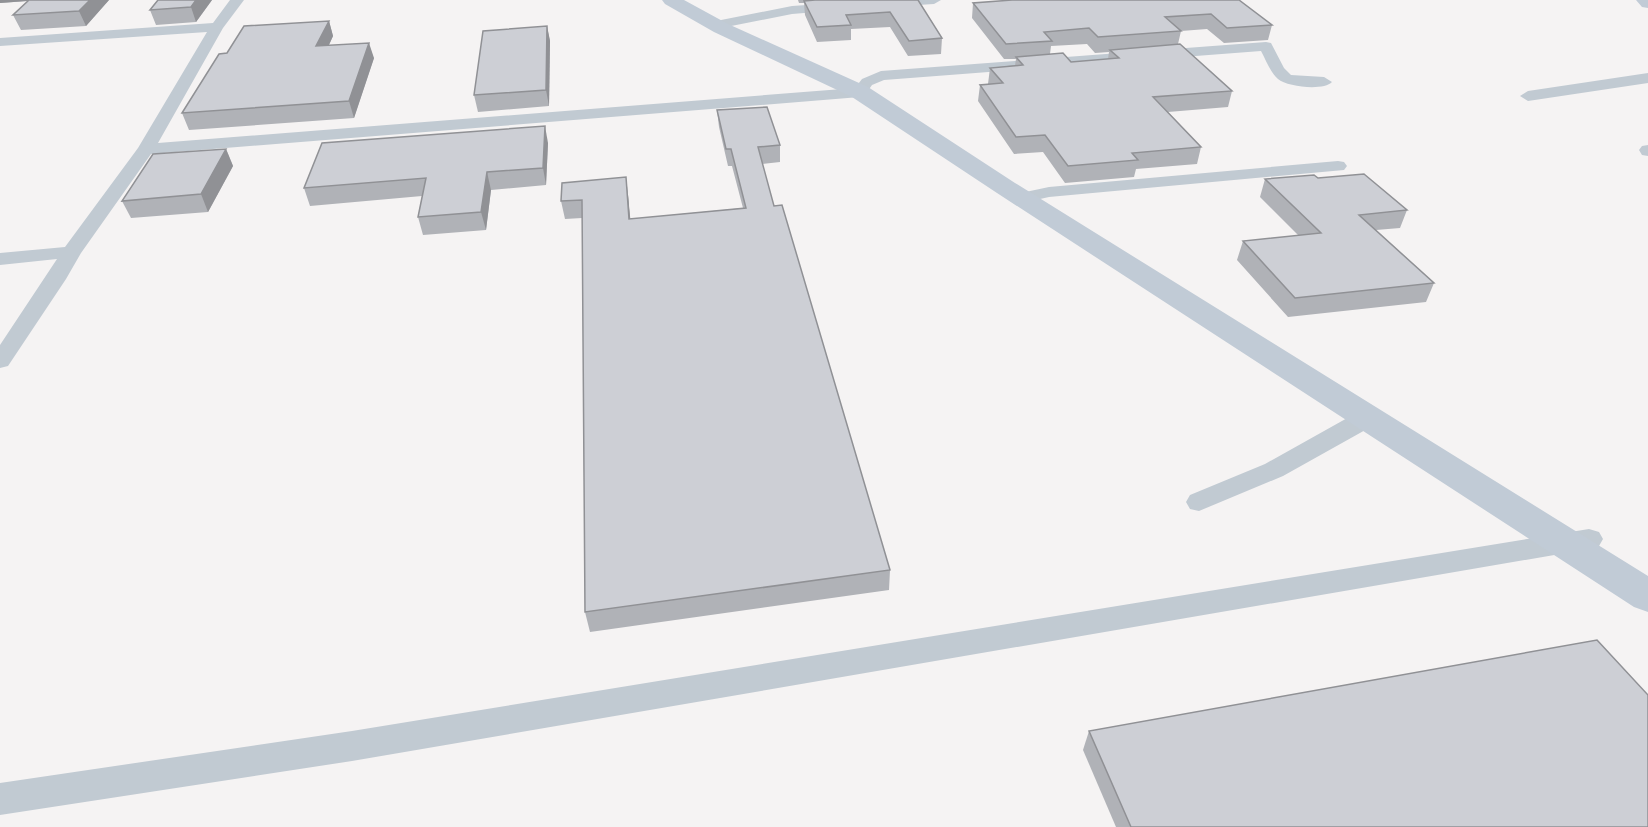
<svg xmlns="http://www.w3.org/2000/svg" width="1648" height="827" font-family="Raleway,sans-serif">
  <style>
    .lines { fill: none; stroke-linecap: round; stroke-linejoin: round }
    .street { fill: #c1cad2; fill-rule: evenodd }
    .secondary { fill: #c1cbd6; fill-rule: evenodd }
    .wall { fill: #b0b2b7; fill-rule: evenodd }
    .shaded-wall { fill: #909195 }
    .building { fill: #cdcfd5; stroke: #909195; stroke-width: 1.5 }
  </style>
  <rect width="100%" height="100%" fill="#f5f3f3"/>
  <g class="lines">
    <!-- street -->
    <g class="street">
      <path d="M 230,0 L 244,0 L 223,28 L 158,143 L 855,88 L 862,79 L 881,71 L 1266,42 L 1271,43 L 1284,68 L 1291,75 L 1324,77 L 1332,82 C 1324,91 1287,87 1278,79 C 1270,72 1266,60 1261,51 L 884,80 L 872,85 L 865,95 L 860,97 L 151,154 L 81,253 L 66,279 L 8,366 L 0,368 L 0,345 L 57,259 L 0,265 L 0,253 L 65,247 L 138,148 L 207,32 L 0,46 L 0,38 L 213,23 Z"/>
      <polygon points="881,0 941,0 934,4 886,7 879,3"/>
      <polygon points="836,3 843,7 841,10 792,14 716,29 709,25 716,21 792,6"/>
      <polygon points="1648,73 1648,83 1528,101 1520,96 1528,91"/>
      <polygon points="1648,145 1648,156 1642,155 1639,150 1642,146"/>
      <polygon points="1338,161 1344,162 1347,166 1344,170 1049,197 1022,203 1016,202 1013,198 1016,194 1049,187"/>
      <polygon points="1367,410 1376,412 1379,418 1376,424 1283,476 1199,511 1190,509 1186,502 1190,495 1265,464 1358,412"/>
      <polygon points="1589,529 1599,532 1603,539 1599,546 1589,549 352,761 0,815 0,783 352,731"/>
    </g>
    <!-- secondary -->
    <g class="secondary">
      <polygon points="662,0 684,0 728,24 868,87 1015,183 1648,576 1648,612 1634,607 997,193 852,97 714,32 665,4"/>
      <polygon points="1636,0 1648,0 1648,8 1642,7"/>
    </g>
  </g>
  <!-- wall -->
  <g class="wall">
    <polygon points="0,0 109,0 86,26 21,30 13,15 28,1 0,3"/>
    <polygon points="158,0 212,0 196,22 156,25 150,10"/>
    <polygon points="798,0 918,0 942,38 941,54 908,56 890,27 851,29 851,40 817,42 805,15 804,3 799,3"/>
    <path d="M 1004,0 L 1239,0 L 1272,25 L 1268,40 L 1224,43 L 1207,29 L 1181,31 L 1178,44 L 1232,91 L 1228,107 L 1168,112 L 1201,147 L 1197,164 L 1136,169 L 1134,177 L 1065,183 L 1043,152 L 1014,154 L 978,101 L 980,85 L 989,85 L 988,84 L 990,68 L 1015,65 L 1016,59 L 1004,59 L 972,18 L 973,3 L 1004,1 ZM 1087,44 L 1095,53 L 1109,52 L 1108,59 L 1071,62 L 1050,54 L 1051,46 Z"/>
    <polygon points="329,21 333,36 329,45 374,58 354,118 189,130 182,113 227,53"/>
    <polygon points="547,26 550,41 549,106 478,112 474,95"/>
    <polygon points="717,110 780,145 780,162 762,164 774,206 890,570 889,590 590,632 585,612 582,218 565,219 561,201 628,195 630,219 743,208 732,166 728,166 719,127"/>
    <polygon points="548,143 546,185 491,190 486,230 423,235 418,217 422,196 310,206 304,188"/>
    <polygon points="226,149 233,166 208,212 131,218 122,201"/>
    <polygon points="1318,178 1407,210 1400,228 1376,230 1434,283 1426,302 1288,317 1237,260 1243,241 1299,236 1260,197 1265,179"/>
    <polygon points="1089,731 1648,827 1116,827 1083,750"/>
  </g>
  <!-- shaded-wall -->
  <g class="shaded-wall">
    <polygon points="0,0 40,0 0,3"/>
    <polygon points="90,0 109,0 86,26 79,11"/>
    <polygon points="196,0 212,0 196,22 191,7"/>
    <polygon points="329,21 333,36 321,62 316,46"/>
    <polygon points="547,26 550,41 549,106 546,90"/>
    <polygon points="369,43 374,58 354,118 349,101"/>
    <polygon points="545,126 548,143 546,185 543,168"/>
    <polygon points="226,149 233,166 208,212 201,194"/>
    <polygon points="487,172 491,190 486,230 481,212"/>
    <polygon points="626,177 628,195 632,237 629,219"/>
  </g>
  <!-- building -->
  <g class="building">
    <polygon points="29,0 90,0 79,11 13,15"/>
    <polygon points="158,0 196,0 191,7 150,10"/>
    <polygon points="815,0 918,0 942,38 909,41 890,12 846,15 851,25 817,27 804,1"/>
    <polygon points="1012,0 1239,0 1272,25 1227,28 1211,14 1165,17 1181,31 1098,37 1089,28 1044,32 1052,41 1006,44 973,3"/>
    <polygon points="329,21 316,46 369,43 349,101 182,113 219,54 227,53 244,26"/>
    <polygon points="547,26 546,90 474,95 483,31"/>
    <polygon points="1180,44 1232,91 1153,97 1201,147 1132,153 1138,160 1068,166 1045,135 1016,137 980,85 1003,83 990,68 1023,65 1016,57 1063,53 1071,62 1119,58 1110,50"/>
    <polygon points="767,107 780,145 758,147 774,206 782,205 890,570 585,612 582,200 561,201 562,183 626,177 629,219 746,208 731,149 726,149 717,110"/>
    <polygon points="545,126 543,168 487,172 481,212 418,217 426,178 304,188 322,143"/>
    <polygon points="226,149 201,194 122,201 153,154"/>
    <polygon points="1364,174 1407,210 1359,215 1434,283 1295,298 1243,241 1321,233 1265,179 1314,175 1318,178"/>
    <polygon points="1597,640 1648,695 1648,827 1131,827 1089,731"/>
  </g>
</svg>
